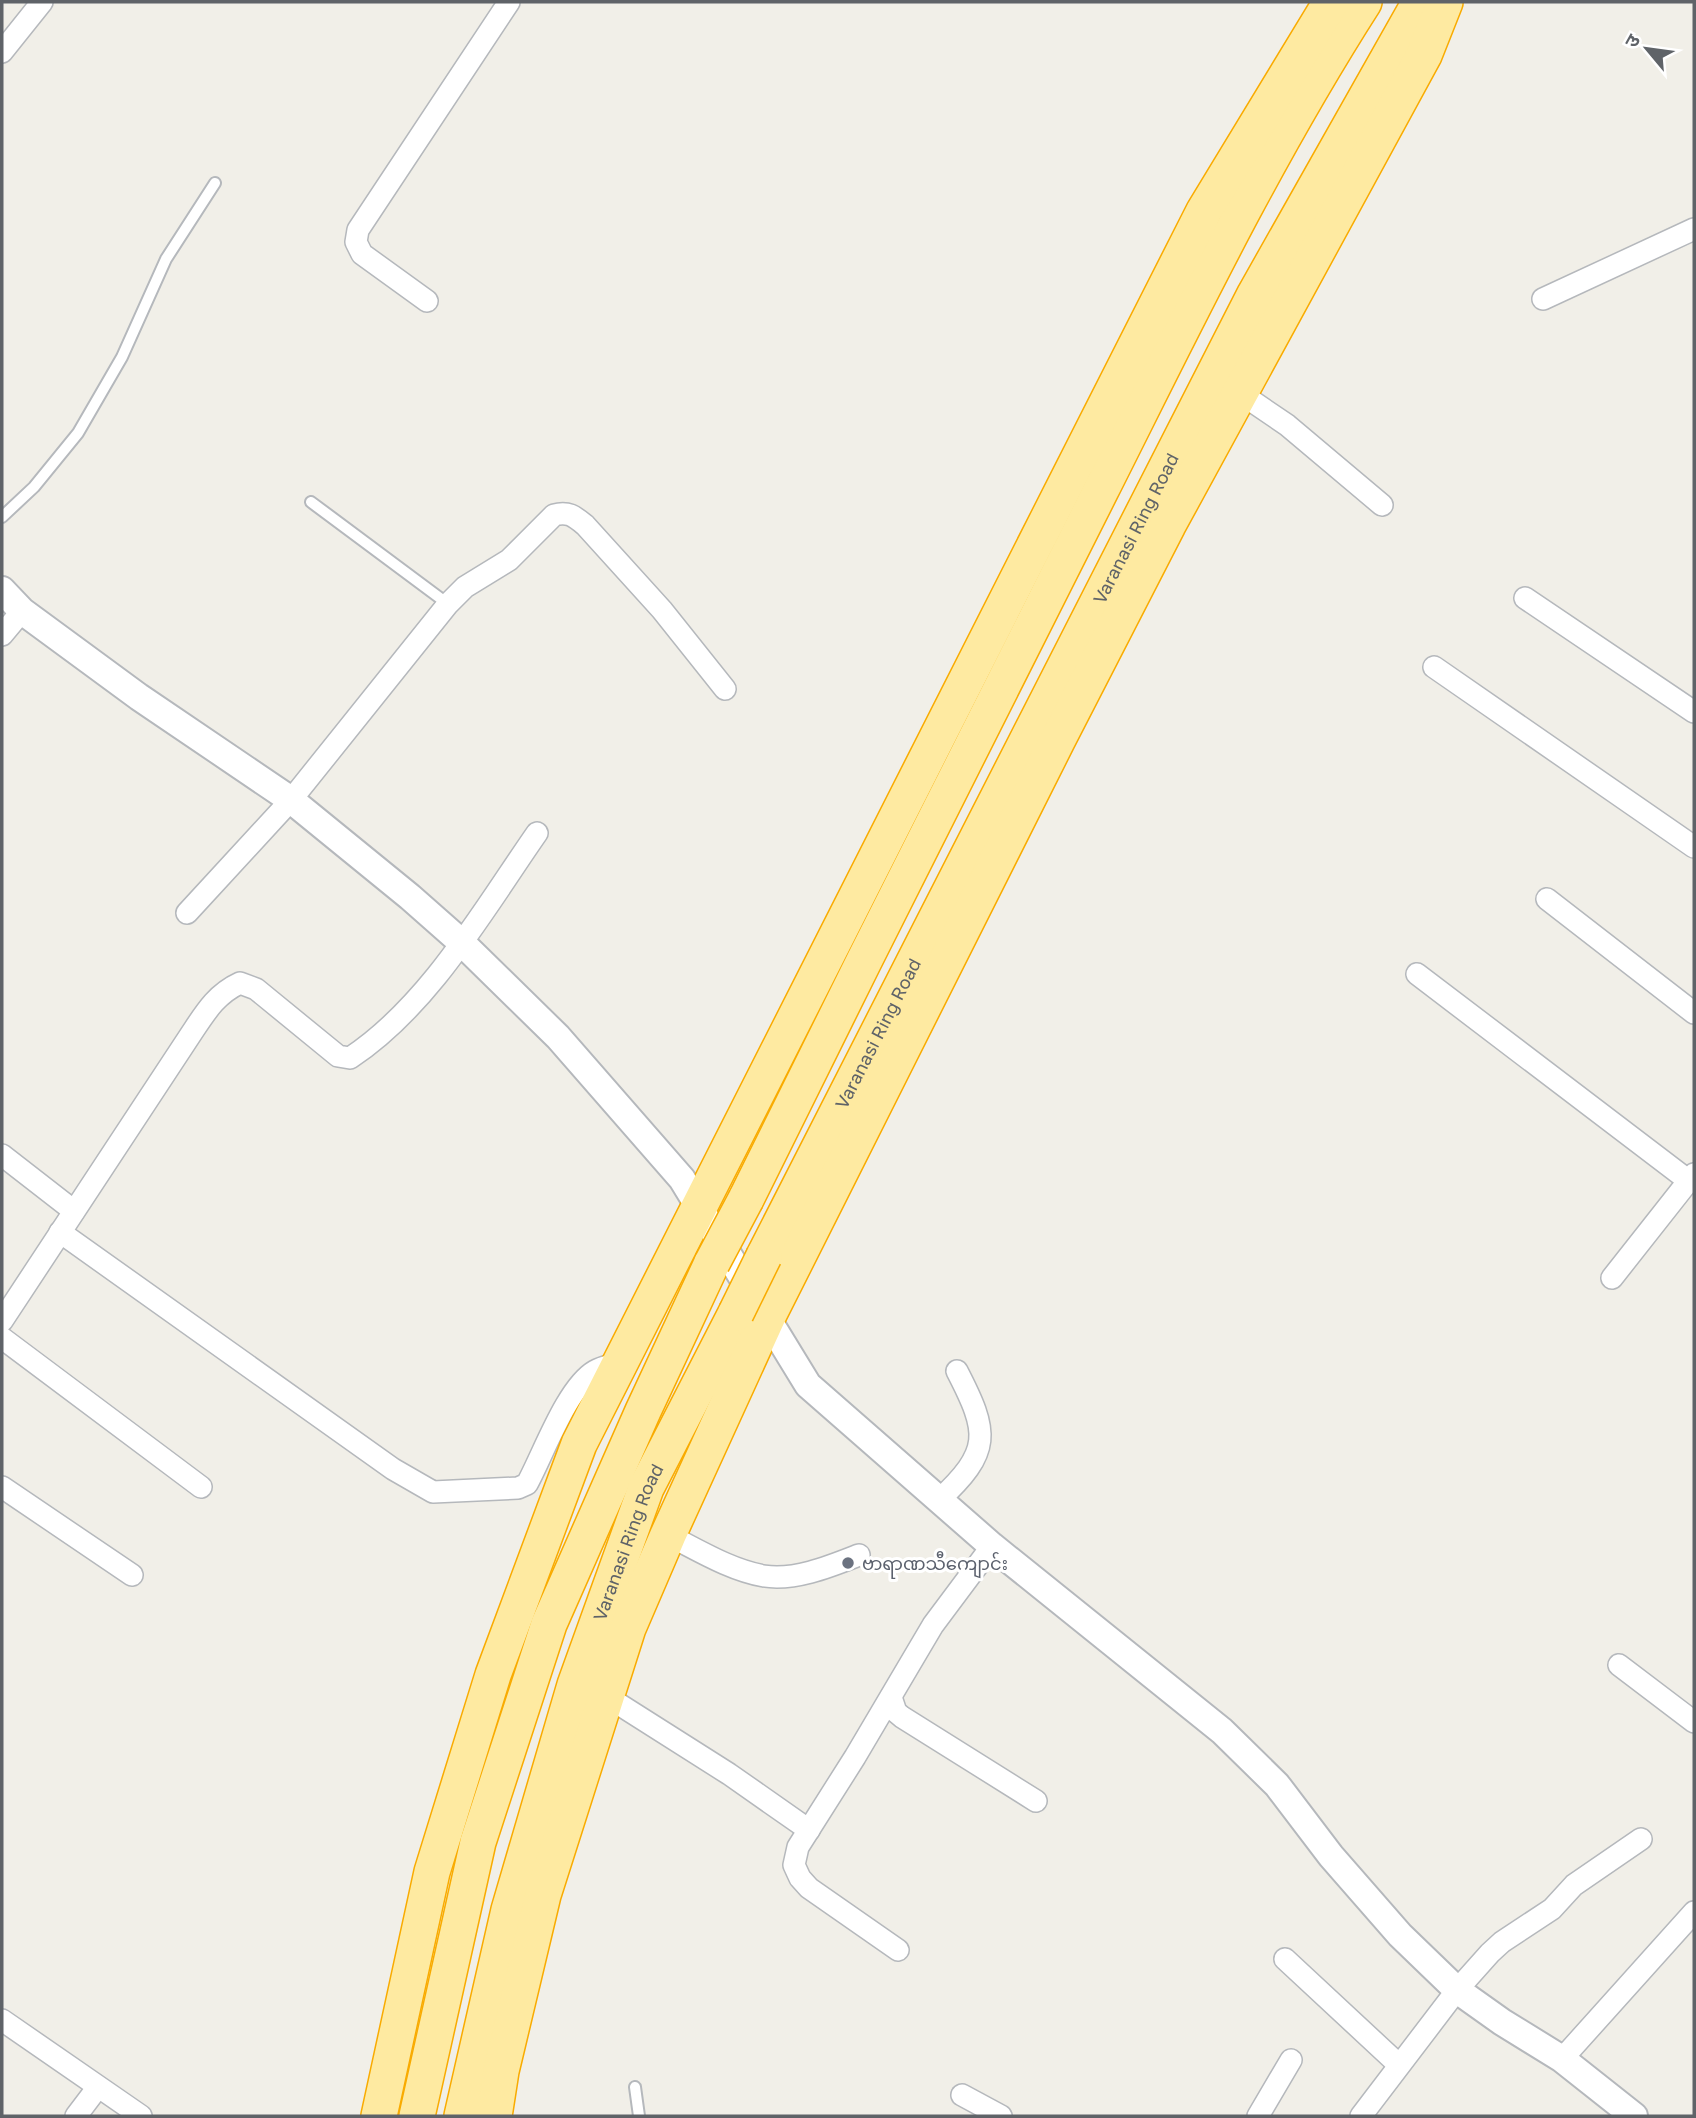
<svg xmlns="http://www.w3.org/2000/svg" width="1696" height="2118" font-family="'Golos Text','Noto Sans Devanagari','Noto Sans Myanmar',sans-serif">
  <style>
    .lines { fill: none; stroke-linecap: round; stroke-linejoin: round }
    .service-casing { stroke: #b5b8bc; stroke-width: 14 }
    .minor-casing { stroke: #b5b8bc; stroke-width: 24 }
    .tertiary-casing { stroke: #b5b8bc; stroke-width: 30 }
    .trunk-casing { stroke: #f9ab00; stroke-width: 38 }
    .service { stroke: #fff; stroke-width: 10 }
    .minor { stroke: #fff; stroke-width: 21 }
    .tertiary { stroke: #fff; stroke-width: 26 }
    .trunk { stroke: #feeaa1; stroke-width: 35 }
    .trunk-bridge-casing { stroke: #f9ab00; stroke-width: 38; stroke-linecap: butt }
    .trunk-bridge { stroke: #feeaa1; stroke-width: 35 }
    .worship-dot { fill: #6b7280; stroke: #fff; stroke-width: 2.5 }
    .labels { text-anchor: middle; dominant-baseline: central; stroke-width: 6; stroke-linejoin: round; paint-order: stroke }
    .street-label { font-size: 18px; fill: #5f6368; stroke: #fff }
    .worship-label { font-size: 18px; fill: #5b616d; stroke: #fff; text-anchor: start }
  </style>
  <rect width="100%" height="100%" fill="#f1efe8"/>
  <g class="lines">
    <!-- service casing -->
    <g class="service-casing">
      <g id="service">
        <polyline points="311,502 448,604"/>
        <polyline points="2,517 34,487 78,433 122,357 166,259 215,183"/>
        <polyline points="635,2087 639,2116"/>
      </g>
    </g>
    <!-- minor casing -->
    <g class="minor-casing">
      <g id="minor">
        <polyline points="2,52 42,2"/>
        <polyline points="1543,299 1694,229"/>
        <polyline points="427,301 362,254 356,242 358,230 509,2"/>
        <polyline points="1240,393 1287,425 1382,505"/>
        <polyline points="1525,598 1694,712"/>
        <polyline points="2,635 22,611"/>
        <polyline points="1434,667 1694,847"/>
        <polyline points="1547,899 1694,1013"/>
        <path d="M 187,913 L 291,800 L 448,604 L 465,587 L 509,560 L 554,515 C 568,511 574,516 585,525 L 662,610 L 725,689"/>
        <polyline points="1417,974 1689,1181"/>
        <polyline points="2,1155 74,1211"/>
        <path d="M 60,1232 L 393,1469 L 433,1492 L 518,1488 L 527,1484 C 543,1455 567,1387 595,1371 C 602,1367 612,1365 621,1362"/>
        <polyline points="1612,1278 1694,1174"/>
        <path d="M 2,1321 L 191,1034 C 205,1013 216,994 240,983 L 256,989 L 338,1056 L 350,1058 C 429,1006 484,909 537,833"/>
        <polyline points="2,1338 201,1487"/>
        <polyline points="2,1487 132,1575"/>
        <path d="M 938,1501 C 992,1451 989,1433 957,1371"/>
        <path d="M 668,1535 C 698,1550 730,1570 764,1576 C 795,1581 831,1566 859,1555"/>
        <polyline points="1619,1665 1694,1722"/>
        <polyline points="606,1696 729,1774 809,1830"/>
        <polyline points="891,1697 896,1712 902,1717 1036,1801"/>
        <polyline points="898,1950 809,1888 800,1878 794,1865 798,1847 855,1757 933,1625 992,1546"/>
        <polyline points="1285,1959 1399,2065"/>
        <polyline points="2,2020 141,2116"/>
        <polyline points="1562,2059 1694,1912"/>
        <polyline points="962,2095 1001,2116"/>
        <polyline points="76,2116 98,2087"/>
        <polyline points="1258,2116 1291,2060"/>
        <polyline points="1361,2116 1457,1990 1490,1953 1502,1942 1552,1909 1574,1885 1641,1839"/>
      </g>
    </g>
    <!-- tertiary casing -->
    <g class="tertiary-casing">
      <polyline id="tertiary" points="2,590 22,611 139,697 291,800 410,897 461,942 558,1037 682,1179 808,1385 992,1546 1222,1731 1277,1785 1331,1856 1400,1935 1457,1990 1502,2022 1562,2059 1634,2116"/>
    </g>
    <!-- trunk casing -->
    <g class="trunk-casing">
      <g id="trunk">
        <path d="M 746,1199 C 863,962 981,726 1101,490 C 1184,325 1264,158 1364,2"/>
        <path id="s1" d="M 764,1256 L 1255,294 L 1420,2"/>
        <polyline points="379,2116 432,1872 493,1675 579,1444 1204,211 1331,2"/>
        <polyline points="417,2116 478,1842 549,1624 643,1411 712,1263"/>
        <path id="s2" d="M 462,2116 L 509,1910 L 575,1685 L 646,1488 L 736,1313"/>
        <polyline points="494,2116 501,2071 543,1895 628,1628 668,1535 768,1316 1057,741 1168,525 1424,55 1445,2"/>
      </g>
    </g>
    <!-- service -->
    <use href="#service" class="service"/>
    <!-- minor -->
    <use href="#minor" class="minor"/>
    <!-- tertiary -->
    <use href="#tertiary" class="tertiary"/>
    <!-- trunk -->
    <use href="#trunk" class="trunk"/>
    <!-- trunk-bridge casing -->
    <g class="trunk-bridge-casing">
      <g id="trunk-bridge">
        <polyline points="712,1263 746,1199"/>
        <polyline points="736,1313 764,1256"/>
      </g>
    </g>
    <!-- trunk-bridge -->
    <use href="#trunk-bridge" class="trunk-bridge"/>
  </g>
  <!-- markers -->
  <circle class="worship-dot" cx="848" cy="1563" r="7"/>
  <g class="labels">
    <!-- street labels -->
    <g class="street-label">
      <text stroke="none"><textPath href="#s1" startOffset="817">Varanasi Ring Road</textPath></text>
      <text stroke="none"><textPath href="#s1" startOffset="250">Varanasi Ring Road</textPath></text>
      <text stroke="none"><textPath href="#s2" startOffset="598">Varanasi Ring Road</textPath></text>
    </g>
    <!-- worship labels -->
    <g class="worship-label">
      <text x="862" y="1563">ဗာရာဏသီကျောင်း</text>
    </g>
  </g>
  <!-- border -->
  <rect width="1696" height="2118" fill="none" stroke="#5f6368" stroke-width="7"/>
  <!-- north arrow -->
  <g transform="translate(1647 49) rotate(299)" stroke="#ffffff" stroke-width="5" paint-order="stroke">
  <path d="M0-5L12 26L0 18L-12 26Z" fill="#5f6368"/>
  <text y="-10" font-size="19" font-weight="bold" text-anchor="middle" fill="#5f6368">उ</text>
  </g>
</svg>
